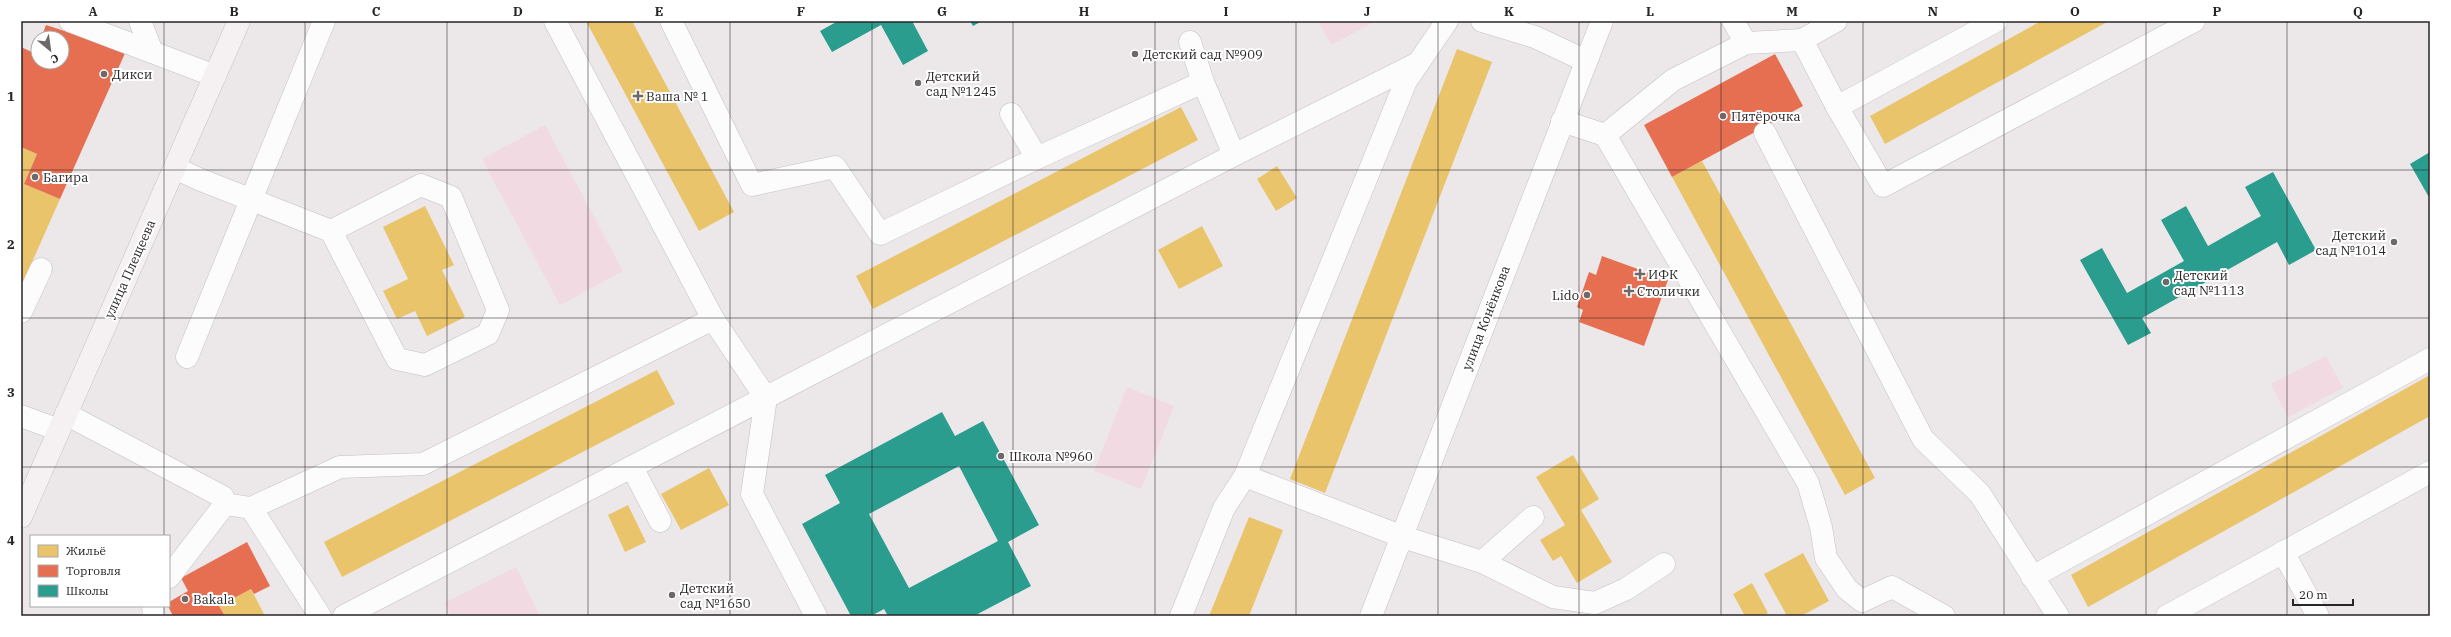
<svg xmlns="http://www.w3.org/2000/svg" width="2451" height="637" font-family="'IBM Plex Serif',serif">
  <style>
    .green { fill: #f1dae2 }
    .homes { fill: #e9c46a }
    .shops { fill: #e76f51 }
    .schools { fill: #2a9d8f; fill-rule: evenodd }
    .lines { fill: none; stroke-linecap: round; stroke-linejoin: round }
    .minor-casing { stroke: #c3c0c1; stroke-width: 23 }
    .major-casing { stroke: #c5c3c4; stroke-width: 23 }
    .minor { stroke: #fcfcfc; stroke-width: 22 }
    .major { stroke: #f5f0f2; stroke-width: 22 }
    .grid { fill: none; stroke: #282526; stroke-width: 1; stroke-opacity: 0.55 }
    .poi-dot { fill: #6d696b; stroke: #fff; stroke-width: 1.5 }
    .labels { text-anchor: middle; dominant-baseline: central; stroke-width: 4; stroke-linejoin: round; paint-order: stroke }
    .poi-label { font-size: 13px; fill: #282526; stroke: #fff; text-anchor: start }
    .street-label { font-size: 13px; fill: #282526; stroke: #fff }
    .neatline { fill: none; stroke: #282526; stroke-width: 1.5 }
    .grid-label { font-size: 13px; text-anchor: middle; font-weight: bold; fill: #282526 }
  </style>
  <rect width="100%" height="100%" fill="#ece8ea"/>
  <!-- green -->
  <g class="green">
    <polygon points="1318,21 1376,21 1331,45"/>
    <polygon points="545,125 623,271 560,305 482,159"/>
    <polygon points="2326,356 2343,388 2288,417 2271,384"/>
    <polygon points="1127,387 1174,406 1141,489 1094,471"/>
    <polygon points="516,567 539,614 535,616 451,616 444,603"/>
  </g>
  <!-- homes -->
  <g class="homes">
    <polygon points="586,21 632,21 734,212 699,231"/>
    <polygon points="2041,21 2109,21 1885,144 1870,116"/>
    <polygon points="1457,49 1492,62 1325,493 1290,479"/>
    <polygon points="1181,107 1198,140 873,309 856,276"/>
    <polygon points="21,147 37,154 24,184 60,199 21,287"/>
    <polygon points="1702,161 1875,478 1845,495 1672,177"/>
    <polygon points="1277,166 1297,198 1276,211 1257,179"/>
    <polygon points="425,206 454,265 442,270 465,317 427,336 415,311 397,319 383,291 408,279 383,227"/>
    <polygon points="1202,226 1223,266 1179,289 1158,250"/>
    <polygon points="657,370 675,404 342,577 324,542"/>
    <polygon points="2430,375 2430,416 2088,607 2071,575"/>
    <polygon points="1573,455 1599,499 1581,510 1612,562 1577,583 1561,556 1553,561 1540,540 1565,525 1536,477"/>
    <polygon points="709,468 729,505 681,530 661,494"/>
    <polygon points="628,505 646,542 625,552 608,515"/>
    <polygon points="1249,517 1283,530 1249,616 1209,616"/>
    <polygon points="1803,553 1829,601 1801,616 1787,616 1764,574"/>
    <polygon points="1752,583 1768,613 1763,616 1745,616 1733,594"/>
    <polygon points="251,589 265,616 225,616 219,606"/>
  </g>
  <!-- shops -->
  <g class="shops">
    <polygon points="46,25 126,51 60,199 24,184 37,154 21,147 21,47 34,53 38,44 38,62 62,62 62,38 41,38"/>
    <polygon points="1775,54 1803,106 1672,177 1644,125"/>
    <polygon points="1602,256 1668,280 1644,346 1579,322 1583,310 1577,307 1589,272 1596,275"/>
    <polygon points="247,542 270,586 254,594 251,589 219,606 225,616 173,616 168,606 169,602 188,591 181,578"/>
  </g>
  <!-- schools -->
  <g class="schools">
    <polygon points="838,21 912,21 928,51 903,65 881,25 832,52 820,31"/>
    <polygon points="970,21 982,21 973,26"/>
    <polygon points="2430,152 2430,199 2410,164"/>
    <polygon points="2273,172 2316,250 2289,265 2277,242 2142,318 2151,333 2128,345 2080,260 2102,248 2127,293 2184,261 2161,220 2186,206 2208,246 2261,216 2245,187"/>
    <path d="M 942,412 L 955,436 L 983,421 L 1039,525 L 1008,542 L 1031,586 L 974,616 L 888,616 L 884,609 L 871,616 L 851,616 L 802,524 L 840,503 L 825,475 ZM 959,466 L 998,541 L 909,588 L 869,514 Z"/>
  </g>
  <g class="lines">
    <!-- minor casing -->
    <g class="minor-casing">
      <g id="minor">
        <polyline points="70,21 215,76"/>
        <polyline points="140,21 152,52"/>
        <polyline points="555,21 713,319 766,398 752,494 816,616"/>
        <polyline points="671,21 752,185 835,167 880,234 1037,158 1203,82 1234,155"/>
        <polyline points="1482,21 1535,37 1586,61"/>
        <polyline points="1733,21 1746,43"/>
        <polyline points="1996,21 1837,107 1883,186 2194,21"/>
        <polyline points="1802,40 1836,21"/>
        <polyline points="1190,42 1203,82"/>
        <polyline points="1011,114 1037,158"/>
        <polyline points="1562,121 1605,135 1673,80 1746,43 1802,40 1837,107"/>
        <polyline points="1765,133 1923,439 1980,494 2058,616"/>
        <polyline points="1605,135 1808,483 1821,527 1826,558 1847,589 1862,601 1892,587 1944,616"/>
        <polyline points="175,168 201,180 331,231 397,359 425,365 488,334 498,310 451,197 421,185 331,231"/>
        <polyline points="21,312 41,269"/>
        <polyline points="187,357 324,21"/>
        <polyline points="66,414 223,497 225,504 251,508 340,467 423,464 713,319"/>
        <polyline points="21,416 59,430"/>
        <polyline points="632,467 660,521"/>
        <polyline points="1245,476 1403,537 1482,562 1533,517"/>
        <polyline points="251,508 320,616"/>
        <polyline points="2283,552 2318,616"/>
        <polyline points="1482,562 1553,597 1595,603 1626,589 1664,564"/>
        <polyline points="169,577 225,504"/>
        <polyline points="2032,577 2430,359"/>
        <polyline points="153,606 154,616"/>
        <polyline points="344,616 1234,155 1418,63"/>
        <polyline points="1181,616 1224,508 1245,476 1406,81 1447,21"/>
        <polyline points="1371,616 1602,21"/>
        <polyline points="2167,616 2430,472"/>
      </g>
    </g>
    <!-- major casing -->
    <g class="major-casing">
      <polyline id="major" points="21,517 239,21"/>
    </g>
    <!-- minor -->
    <use href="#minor" class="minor"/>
    <!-- major -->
    <use href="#major" class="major"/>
  </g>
  <!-- grid -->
  <path class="grid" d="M 164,21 L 164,536M 305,21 L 305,616M 447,21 L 447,616M 588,21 L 588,616M 730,21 L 730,616M 872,21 L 872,616M 1013,21 L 1013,616M 1155,21 L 1155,616M 1296,21 L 1296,616M 1438,21 L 1438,616M 1579,21 L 1579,616M 1721,21 L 1721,616M 1863,21 L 1863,616M 2004,21 L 2004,616M 2146,21 L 2146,616M 2287,21 L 2287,616M 21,170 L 2430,170M 21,318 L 2430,318M 21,467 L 2430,467M 164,606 L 164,616"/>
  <!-- markers -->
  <g class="poi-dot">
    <circle cx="1135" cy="54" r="4"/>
    <circle cx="104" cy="74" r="4"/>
    <circle cx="918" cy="83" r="4"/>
    <path d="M636 90h4v4h4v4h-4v4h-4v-4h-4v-4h4z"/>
    <circle cx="1723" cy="116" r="4"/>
    <circle cx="35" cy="177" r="4"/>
    <circle cx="2394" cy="242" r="4"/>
    <path d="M1638 268h4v4h4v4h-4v4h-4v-4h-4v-4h4z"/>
    <circle cx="2166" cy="282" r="4"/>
    <path d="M1627 285h4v4h4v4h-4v4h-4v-4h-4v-4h4z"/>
    <circle cx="1587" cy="295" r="4"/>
    <circle cx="1001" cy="456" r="4"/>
    <circle cx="672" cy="595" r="4"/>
    <circle cx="185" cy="599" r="4"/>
  </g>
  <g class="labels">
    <!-- poi labels -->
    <g class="poi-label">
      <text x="1143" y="54">Детский сад №909</text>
      <text x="112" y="74">Дикси</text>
      <text x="926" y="76">Детский<tspan x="926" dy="15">сад №1245</tspan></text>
      <text x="646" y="96">Ваша № 1</text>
      <text x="1731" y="116">Пятёрочка</text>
      <text x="43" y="177">Багира</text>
      <text x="2386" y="235" text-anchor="end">Детский<tspan x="2386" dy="15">сад №1014</tspan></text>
      <text x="1648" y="274">ИФК</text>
      <text x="2174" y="275">Детский<tspan x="2174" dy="15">сад №1113</tspan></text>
      <text x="1637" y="291">Столички</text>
      <text x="1579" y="295" text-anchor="end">Lido</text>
      <text x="1009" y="456">Школа №960</text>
      <text x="680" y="588">Детский<tspan x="680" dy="15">сад №1650</tspan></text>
      <text x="193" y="599">Bakala</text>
    </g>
    <!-- street labels -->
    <g class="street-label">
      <text transform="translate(130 269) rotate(-66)">улица Плещеева</text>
      <text transform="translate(1486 318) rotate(-69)">улица Конёнкова</text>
    </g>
  </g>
  <!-- border -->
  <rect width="2451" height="637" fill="none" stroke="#ffffff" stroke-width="44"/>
  <!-- legend -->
  <rect x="30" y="535" width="140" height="72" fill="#ffffff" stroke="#a9a8a8"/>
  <rect x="38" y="545" width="20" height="12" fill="#e9c46a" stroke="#a9a8a8"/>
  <text x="66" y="555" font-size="12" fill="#282526">Жильё</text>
  <rect x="38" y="565" width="20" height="12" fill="#e76f51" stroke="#a9a8a8"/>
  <text x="66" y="575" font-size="12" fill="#282526">Торговля</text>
  <rect x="38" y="585" width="20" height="12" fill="#2a9d8f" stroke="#a9a8a8"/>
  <text x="66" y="595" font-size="12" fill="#282526">Школы</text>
  <!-- north arrow -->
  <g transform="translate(50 50) rotate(151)"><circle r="19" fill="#ffffff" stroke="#a9a8a8"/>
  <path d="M0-3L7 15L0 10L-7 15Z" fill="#6d696b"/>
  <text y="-6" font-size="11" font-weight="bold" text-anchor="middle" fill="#282526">С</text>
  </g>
  <!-- scale -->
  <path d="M2293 599v6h60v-6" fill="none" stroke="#282526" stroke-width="2"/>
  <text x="2299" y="599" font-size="12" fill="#282526" stroke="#ffffff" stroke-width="3" paint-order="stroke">20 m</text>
  <rect x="22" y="22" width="2407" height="593" class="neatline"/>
  <g class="grid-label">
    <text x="93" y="16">A</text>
    <text x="234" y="16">B</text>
    <text x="376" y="16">C</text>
    <text x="518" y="16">D</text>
    <text x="659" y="16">E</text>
    <text x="801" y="16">F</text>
    <text x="942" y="16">G</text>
    <text x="1084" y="16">H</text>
    <text x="1226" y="16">I</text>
    <text x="1367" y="16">J</text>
    <text x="1509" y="16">K</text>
    <text x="1650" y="16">L</text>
    <text x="1792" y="16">M</text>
    <text x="1933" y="16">N</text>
    <text x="2075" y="16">O</text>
    <text x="2217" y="16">P</text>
    <text x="2358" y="16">Q</text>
    <text x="11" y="101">1</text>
    <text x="11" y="249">2</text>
    <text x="11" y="397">3</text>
    <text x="11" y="545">4</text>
  </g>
</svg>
